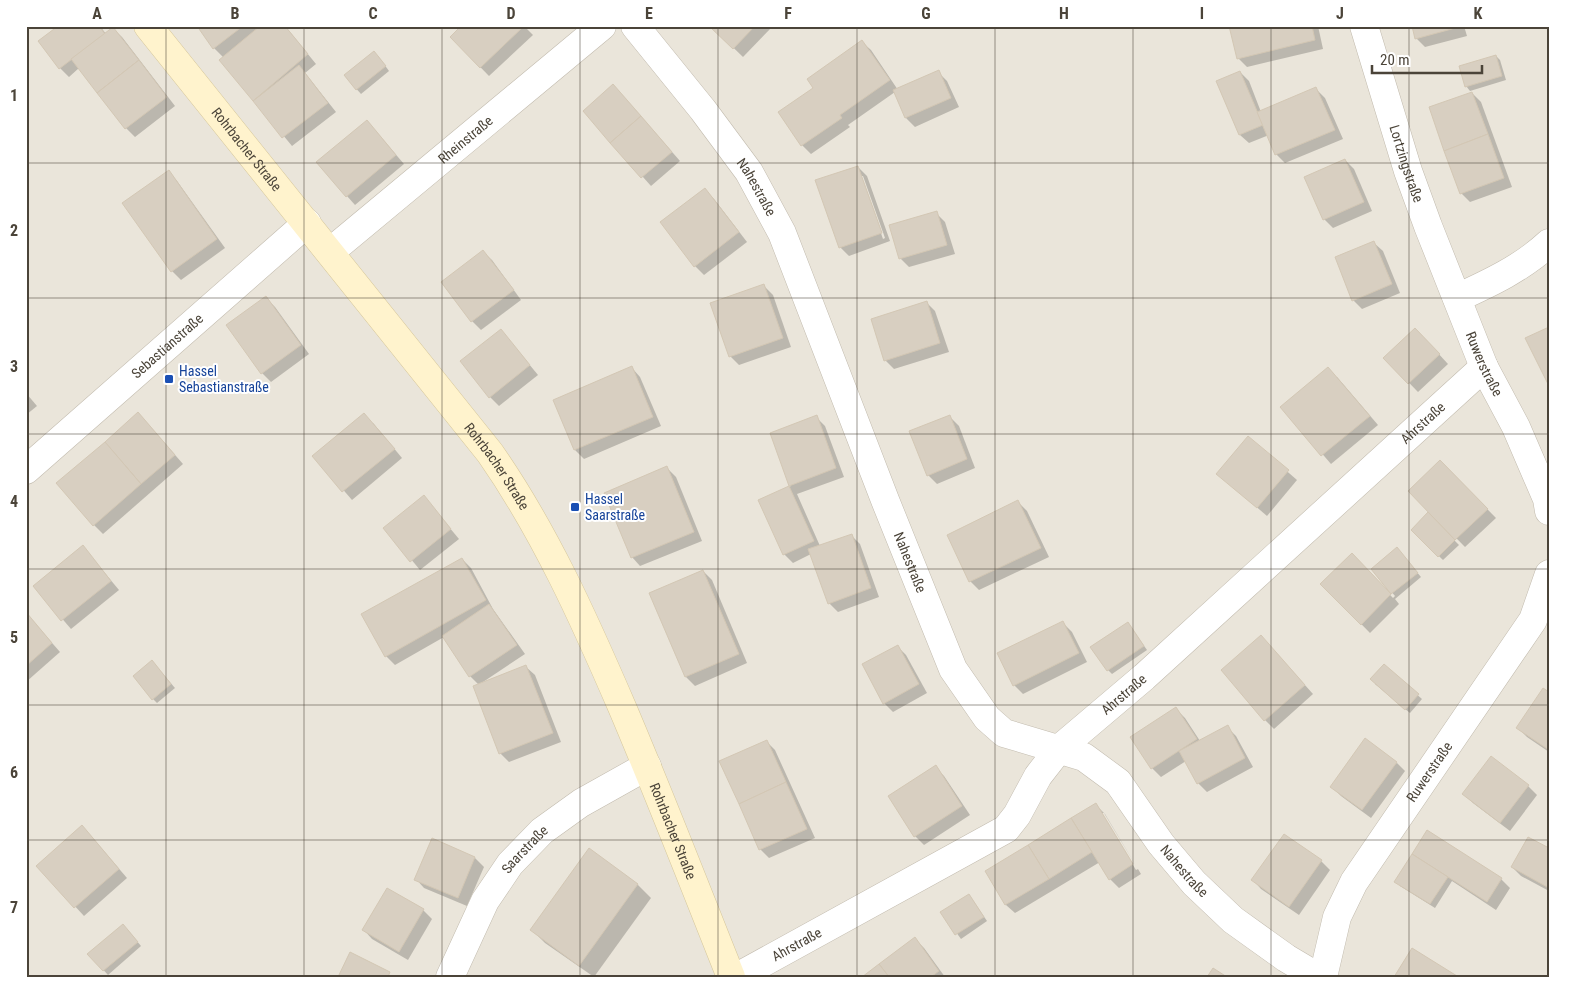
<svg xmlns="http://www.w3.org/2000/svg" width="1575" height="1003" font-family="'Roboto Condensed',sans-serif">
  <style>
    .residential { fill: #eae5da }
    .shadow { fill: #0003; fill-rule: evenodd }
    .building { fill: #d8cfc1; stroke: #d3c7b4 }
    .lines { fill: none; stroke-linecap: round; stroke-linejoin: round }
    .street-casing { stroke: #c2bbae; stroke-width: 29 }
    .secondary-casing { stroke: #d6c79b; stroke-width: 29 }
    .street { stroke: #fff; stroke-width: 28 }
    .secondary { stroke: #fff3cd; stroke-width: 28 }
    .grid { fill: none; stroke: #4b4439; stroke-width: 1; stroke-opacity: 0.55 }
    .transit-dot { fill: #1a4fb4; stroke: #fff; stroke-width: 2 }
    .labels { text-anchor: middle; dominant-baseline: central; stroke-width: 4; stroke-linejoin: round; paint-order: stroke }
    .street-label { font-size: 14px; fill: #4b4439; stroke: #fff }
    .transit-label { font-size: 14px; fill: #164399; stroke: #fff; text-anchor: start }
    .neatline { fill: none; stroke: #4b4439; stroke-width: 2 }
    .grid-label { font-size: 16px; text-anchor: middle; font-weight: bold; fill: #4b4439 }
  </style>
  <rect width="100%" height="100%" fill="#f6f3ec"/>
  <!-- residential -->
  <rect class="residential" x="26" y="26" width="1523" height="951"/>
  <!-- shadow -->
  <g class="shadow">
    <polygon points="60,26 100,26 106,34 113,29 122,37 175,106 135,137 126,128 79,68 69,77 60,68"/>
    <polygon points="198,26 285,26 316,64 305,73 336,112 292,146 221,60 224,58 214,48"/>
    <polygon points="463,26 524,26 533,35 489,76 451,37"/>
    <polygon points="711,26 773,26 743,57"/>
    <polygon points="1230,26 1318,26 1323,49 1247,67 1238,58"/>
    <polygon points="1413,26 1464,26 1467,36 1425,47 1416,38"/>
    <polygon points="862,42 871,50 898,90 938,72 947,81 959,107 915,127 906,118 895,92 848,125 850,127 811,154 802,145 780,113 815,88"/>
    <polygon points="378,56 389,71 361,94 345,76"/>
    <polygon points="1496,56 1500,60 1506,80 1470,91 1466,86"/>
    <polygon points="1240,72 1249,81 1261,112 1316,89 1325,98 1343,139 1285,163 1276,154 1269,135 1249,143 1240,135 1218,81"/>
    <polygon points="1472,93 1481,102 1512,187 1470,202 1461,193"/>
    <polygon points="622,95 680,161 651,186 584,111"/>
    <polygon points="367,121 404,164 355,205 347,196"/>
    <polygon points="1345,160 1354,169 1372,211 1333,228 1324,219"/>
    <path d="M 858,167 L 867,176 L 890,241 L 849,256 L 840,247 ZM 861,176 L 863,176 L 885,238 L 883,239 Z"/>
    <polygon points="168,172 177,181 225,248 181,280 172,271"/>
    <polygon points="705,190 714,199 747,242 704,275 695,266"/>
    <polygon points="936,213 945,222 955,254 909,267 900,258"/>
    <polygon points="1374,243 1383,251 1400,293 1362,309 1353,300"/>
    <polygon points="483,252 492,260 521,300 481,330 472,321 443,282"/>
    <polygon points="764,286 773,295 791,347 739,365 730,356"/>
    <polygon points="266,298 275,307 309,354 271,382 262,373"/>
    <polygon points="926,302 935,311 949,352 894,369 885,360"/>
    <polygon points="501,330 538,375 499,406 490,397"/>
    <polygon points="1424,338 1448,364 1418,392 1385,358"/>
    <polygon points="632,368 640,377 661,426 584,459 575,450"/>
    <polygon points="1337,377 1378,425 1331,464 1282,407"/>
    <polygon points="26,393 37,406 26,415"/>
    <polygon points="816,417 825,426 844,477 797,494 820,546 851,535 860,544 879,597 838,612 829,603 811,554 793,563 784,554 760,500 791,486 771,433"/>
    <polygon points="950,417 959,426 975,468 937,484 928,475"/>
    <polygon points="147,423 183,464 103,534 94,525"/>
    <polygon points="373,423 402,458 352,500 314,456"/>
    <polygon points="1249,438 1297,480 1267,516 1218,474"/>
    <polygon points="1440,461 1496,518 1465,547 1410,491"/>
    <polygon points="667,468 676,477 702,541 640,566 632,557"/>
    <polygon points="424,497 459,539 420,570 385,528"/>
    <polygon points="1018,502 1027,511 1049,557 979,590 970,581"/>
    <polygon points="1428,514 1459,545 1443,560 1412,530"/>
    <polygon points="83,547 119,590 71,629 35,587"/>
    <polygon points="1401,553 1421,577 1395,599 1399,604 1370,633 1322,584 1352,555 1393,598 1395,596 1372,569"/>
    <polygon points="462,559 471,568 493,609 525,654 483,682 526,667 535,675 561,742 509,762 500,753 479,685 470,676 444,637 395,665 386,656"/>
    <polygon points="703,571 712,580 747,663 695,686 686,677 651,593"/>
    <polygon points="26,613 60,652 26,682"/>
    <polygon points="1063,623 1072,632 1087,662 1023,694 1014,685"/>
    <polygon points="1128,623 1147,650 1112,674 1108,670"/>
    <polygon points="897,646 906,655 927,693 893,712 884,703 864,665"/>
    <polygon points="1270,646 1313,694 1274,729 1265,720"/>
    <polygon points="156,666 175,688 157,703 153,699"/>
    <polygon points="1384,666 1422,699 1410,713 1375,684"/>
    <polygon points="1549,693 1549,752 1527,737 1518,728"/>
    <polygon points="1176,709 1185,718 1200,741 1227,727 1236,736 1253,767 1207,792 1198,783 1186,761 1161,777 1152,768"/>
    <polygon points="766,741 775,750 815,838 769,858 760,849"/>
    <polygon points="1492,758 1528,786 1537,795 1510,831 1473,803 1464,794"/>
    <polygon points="1397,763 1405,771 1371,818 1341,796 1332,787"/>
    <polygon points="935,767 944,776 970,815 924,845 915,836"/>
    <path d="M 1096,805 L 1105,814 L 1141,874 L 1119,888 L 1110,879 L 1100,862 L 1015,913 L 1006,905 L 987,872 ZM 1101,813 L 1104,813 L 1138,869 L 1136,870 Z"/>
    <polygon points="1427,832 1501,879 1510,888 1496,910 1452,881 1435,908 1400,886"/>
    <polygon points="90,835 127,878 84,916 38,866"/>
    <polygon points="432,840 475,858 484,867 467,906 424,888 416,879"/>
    <polygon points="589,850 638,885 651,898 594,977 545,943 532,930"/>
    <polygon points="1549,850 1549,891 1521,876 1512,867"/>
    <polygon points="1321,861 1330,870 1299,915 1261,889 1253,880"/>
    <polygon points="969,895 987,921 961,939 942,913"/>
    <polygon points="423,910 432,919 408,960 372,939 364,930"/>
    <polygon points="127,929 141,946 108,975 89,954"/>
    <polygon points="915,939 924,948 945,977 864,977"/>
  </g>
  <!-- building -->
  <g class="building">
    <polygon points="58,26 99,26 105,34 59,69 38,41"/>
    <polygon points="197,26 243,26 213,49"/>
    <polygon points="260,26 285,26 308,54 253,101 219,60"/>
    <polygon points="461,26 524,26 480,68 450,37"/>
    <polygon points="709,26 755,26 733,49"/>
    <polygon points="1229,26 1312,26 1315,40 1237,59"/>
    <polygon points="1412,26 1458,26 1459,27 1415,39"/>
    <polygon points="113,27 139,60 97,93 71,59"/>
    <polygon points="862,40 890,80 840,115 842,118 801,146 778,112 813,88 807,79"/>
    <polygon points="374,51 386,66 356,90 344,75"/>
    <polygon points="1496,55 1502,76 1465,87 1459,66"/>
    <polygon points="139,60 167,97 125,129 97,93"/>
    <polygon points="299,65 328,103 282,138 253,101"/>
    <polygon points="939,70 951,98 905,118 893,90"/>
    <polygon points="1240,71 1263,125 1239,135 1216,81"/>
    <polygon points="613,84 641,116 610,143 583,111"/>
    <polygon points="1316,87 1335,130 1275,155 1257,112"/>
    <polygon points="1472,92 1488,134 1444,151 1429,107"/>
    <polygon points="641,116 672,152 641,178 610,143"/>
    <polygon points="367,120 396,155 346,197 316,162"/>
    <polygon points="1488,134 1504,178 1460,194 1444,151"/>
    <polygon points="1345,159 1364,202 1323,220 1304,177"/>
    <polygon points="858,166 882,233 839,248 815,180"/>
    <polygon points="169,170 217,239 171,272 122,203"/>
    <polygon points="705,188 739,232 694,267 660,222"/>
    <polygon points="937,211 947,245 899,259 889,225"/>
    <polygon points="1374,241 1392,284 1352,301 1335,257"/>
    <polygon points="483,250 514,290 471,322 441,282"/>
    <polygon points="764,284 783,338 729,357 710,303"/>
    <polygon points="266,296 301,345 261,374 226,325"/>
    <polygon points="927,301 940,343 884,361 871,319"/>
    <polygon points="1549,327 1549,386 1525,338"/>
    <polygon points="1415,328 1440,354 1408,384 1383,358"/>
    <polygon points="501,329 530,365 489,398 460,361"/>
    <polygon points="632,366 653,417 574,450 553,400"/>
    <polygon points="1328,367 1370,416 1321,456 1280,407"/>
    <polygon points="138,412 175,455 141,484 105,442"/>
    <polygon points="364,413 395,449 342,492 312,456"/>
    <polygon points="817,415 836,468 789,486 770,433"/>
    <polygon points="950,415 967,459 927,476 909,431"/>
    <polygon points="1248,436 1289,470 1257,508 1216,474"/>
    <polygon points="105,442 141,484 93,526 56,483"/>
    <polygon points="1440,460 1488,509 1455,540 1408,491"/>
    <polygon points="667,466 694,532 631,558 604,493"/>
    <polygon points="789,486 814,541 783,555 758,500"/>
    <polygon points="424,495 451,529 410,562 383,528"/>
    <polygon points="1018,500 1041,548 969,582 947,535"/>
    <polygon points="1428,512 1455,540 1438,557 1411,530"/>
    <polygon points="852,534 871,588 828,604 808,549"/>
    <polygon points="83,545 111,581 61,621 33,586"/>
    <polygon points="1397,547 1418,573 1391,594 1371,569"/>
    <polygon points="1352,553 1391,594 1361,625 1320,584"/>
    <polygon points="462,558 486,600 385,657 361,614"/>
    <polygon points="703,570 739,654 685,677 649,593"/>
    <polygon points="489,604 517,645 469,677 442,636"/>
    <polygon points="26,612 52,643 26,666"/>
    <polygon points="1063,621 1079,653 1013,686 997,653"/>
    <polygon points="1128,622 1144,646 1107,671 1090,647"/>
    <polygon points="1261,635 1305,685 1264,721 1221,670"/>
    <polygon points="898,645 919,684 883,704 862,664"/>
    <polygon points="152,660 171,684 152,700 133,676"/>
    <polygon points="1384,664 1419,694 1405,710 1370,679"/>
    <polygon points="526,665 553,733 499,754 473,686"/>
    <polygon points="1543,688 1549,692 1549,750 1516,728"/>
    <polygon points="1176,707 1197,739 1151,769 1130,737"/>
    <polygon points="1228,725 1245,758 1197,784 1179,751"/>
    <polygon points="1365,738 1397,762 1362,810 1330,787"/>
    <polygon points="767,740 786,782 739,804 719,761"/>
    <polygon points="1491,756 1529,785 1500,823 1462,794"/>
    <polygon points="936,765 962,806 914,837 888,796"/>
    <polygon points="786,782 807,829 759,850 739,804"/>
    <polygon points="1096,803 1133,864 1109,880 1071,818"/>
    <polygon points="1071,818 1092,852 1049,879 1028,845"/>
    <polygon points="82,825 119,869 74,908 36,866"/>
    <polygon points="1427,830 1502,878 1487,902 1412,854"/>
    <polygon points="1284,834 1322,860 1289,907 1251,880"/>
    <polygon points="1528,837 1549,848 1549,888 1511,867"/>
    <polygon points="432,838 475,857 458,898 414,880"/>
    <polygon points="1028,845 1049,879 1005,905 985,871"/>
    <polygon points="589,848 638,884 579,966 530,930"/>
    <polygon points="1412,854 1448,877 1430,904 1394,882"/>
    <polygon points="387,888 424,909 399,952 362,930"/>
    <polygon points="969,894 984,917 955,935 940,912"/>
    <polygon points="123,924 138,942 103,971 87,954"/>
    <polygon points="915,937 939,971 931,977 889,977 879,964"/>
    <polygon points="1412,948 1457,976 1457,977 1394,977"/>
    <polygon points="350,952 390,972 388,977 338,977"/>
    <polygon points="879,964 889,977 862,977"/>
    <polygon points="1213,968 1227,977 1207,977"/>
  </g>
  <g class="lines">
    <!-- street casing -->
    <g class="street-casing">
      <g id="street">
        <path id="s1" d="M 635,26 L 703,110 L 749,172 L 782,233 L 885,500 L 953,669 L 987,718 L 1004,733 L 1084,757 L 1118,782 L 1161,844 L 1194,883 L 1233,920 L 1286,958 L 1318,977"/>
        <path id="s2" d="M 1364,26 L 1408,171 L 1428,226 L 1484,367 L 1516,427 L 1547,499 L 1549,511"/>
        <path id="s3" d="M 330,252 L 602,26"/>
        <path d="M 1457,298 C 1490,283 1522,268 1549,243"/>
        <path id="s4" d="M 26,470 L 307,223"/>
        <path id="s5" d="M 450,977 L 485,901 L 510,864 L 542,831 L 581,803 L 647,766"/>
        <path id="s6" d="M 737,977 L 1006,829 L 1017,815 L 1038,776 L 1059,749 L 1144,677 L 1484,367"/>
        <path id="s7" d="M 1323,977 L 1337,917 L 1354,882 L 1533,620 L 1549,574"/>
      </g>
    </g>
    <!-- secondary casing -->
    <g class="secondary-casing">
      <g id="secondary">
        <path id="s8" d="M 148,26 L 490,453 C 545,532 584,619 622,707 C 660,796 695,887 731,977"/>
      </g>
    </g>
    <!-- street -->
    <use href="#street" class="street"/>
    <!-- secondary -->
    <use href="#secondary" class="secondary"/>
  </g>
  <!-- grid -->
  <path class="grid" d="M 166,26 L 166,977M 304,26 L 304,977M 442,26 L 442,977M 580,26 L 580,977M 718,26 L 718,977M 857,26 L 857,977M 995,26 L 995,977M 1133,26 L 1133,977M 1271,26 L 1271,977M 1409,26 L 1409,977M 26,163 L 1549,163M 26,298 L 1549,298M 26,434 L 1549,434M 26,569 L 1549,569M 26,705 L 1549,705M 26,840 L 1549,840"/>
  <!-- markers -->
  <g class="transit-dot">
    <rect x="164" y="374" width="10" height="10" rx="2.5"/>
    <rect x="570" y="502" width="10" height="10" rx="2.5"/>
  </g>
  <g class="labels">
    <!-- street labels -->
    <g class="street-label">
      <text stroke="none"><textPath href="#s3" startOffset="176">Rheinstraße</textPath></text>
      <text stroke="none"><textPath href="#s8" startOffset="158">Rohrbacher Straße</textPath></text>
      <text stroke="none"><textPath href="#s2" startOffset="144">Lortzingstraße</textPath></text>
      <text stroke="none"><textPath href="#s1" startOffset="202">Nahestraße</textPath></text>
      <text stroke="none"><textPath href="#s4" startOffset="188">Sebastianstraße</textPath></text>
      <text stroke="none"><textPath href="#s2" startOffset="359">Ruwerstraße</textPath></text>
      <text stroke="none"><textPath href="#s6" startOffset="892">Ahrstraße</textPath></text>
      <text stroke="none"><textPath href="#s8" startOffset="562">Rohrbacher Straße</textPath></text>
      <text stroke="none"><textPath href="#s1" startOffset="608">Nahestraße</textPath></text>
      <text stroke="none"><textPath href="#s6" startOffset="488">Ahrstraße</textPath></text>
      <text stroke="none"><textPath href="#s7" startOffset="234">Ruwerstraße</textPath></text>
      <text stroke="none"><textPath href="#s8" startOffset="968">Rohrbacher Straße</textPath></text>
      <text stroke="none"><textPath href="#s5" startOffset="149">Saarstraße</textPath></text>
      <text stroke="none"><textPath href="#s1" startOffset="1042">Nahestraße</textPath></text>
      <text stroke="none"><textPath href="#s6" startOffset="68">Ahrstraße</textPath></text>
    </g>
    <!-- transit labels -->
    <g class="transit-label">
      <text x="179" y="371">Hassel<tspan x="179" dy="16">Sebastianstraße</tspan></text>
      <text x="585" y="499">Hassel<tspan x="585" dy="16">Saarstraße</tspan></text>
    </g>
  </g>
  <!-- border -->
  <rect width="1575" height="1003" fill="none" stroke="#ffffff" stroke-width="55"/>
  <!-- scale -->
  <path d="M1372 65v8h110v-8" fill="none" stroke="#4b4439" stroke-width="2.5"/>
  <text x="1380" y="65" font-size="15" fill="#4b4439" stroke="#ffffff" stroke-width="4" paint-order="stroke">20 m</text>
  <rect x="28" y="28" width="1520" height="948" class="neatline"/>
  <g class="grid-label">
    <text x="97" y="19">A</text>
    <text x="235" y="19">B</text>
    <text x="373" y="19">C</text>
    <text x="511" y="19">D</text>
    <text x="649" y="19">E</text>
    <text x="788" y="19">F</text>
    <text x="926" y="19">G</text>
    <text x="1064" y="19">H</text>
    <text x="1202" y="19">I</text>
    <text x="1340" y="19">J</text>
    <text x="1478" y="19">K</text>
    <text x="14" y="101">1</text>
    <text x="14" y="236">2</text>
    <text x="14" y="372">3</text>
    <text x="14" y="507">4</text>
    <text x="14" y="643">5</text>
    <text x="14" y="778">6</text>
    <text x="14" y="913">7</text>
  </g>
</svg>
